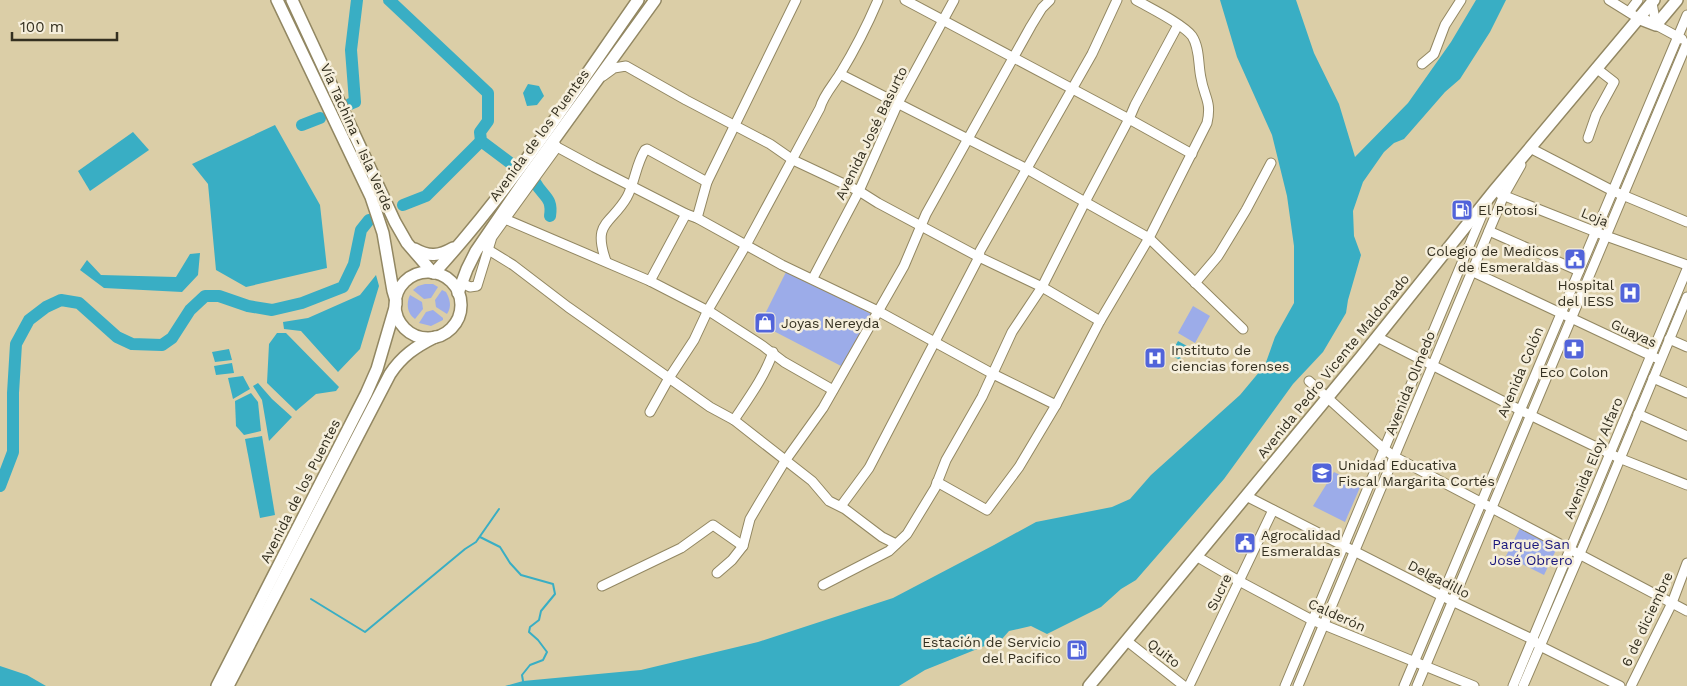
<svg xmlns="http://www.w3.org/2000/svg" width="1687" height="686" font-family="'Work Sans',sans-serif">
  <style>
    .green { fill: #9cace9 }
    .water { fill: #39aec4 }
    .lines { fill: none; stroke-linecap: round; stroke-linejoin: round }
    .stream { stroke: #39aec4; stroke-width: 2 }
    .river { stroke: #39aec4; stroke-width: 12 }
    .minor-casing { stroke: #928762; stroke-width: 11 }
    .major-casing { stroke: #928762; stroke-width: 14 }
    .minor { stroke: #fff; stroke-width: 9 }
    .major { stroke: #fff; stroke-width: 11 }
    .labels { text-anchor: middle; dominant-baseline: central; stroke-width: 5; stroke-linejoin: round; paint-order: stroke }
    .street-label { font-size: 14px; fill: #343020; stroke: #f6efdc }
    .poi-label { font-size: 14px; fill: #343020; stroke: #f6efdc; text-anchor: start }
    .park-label { font-size: 14px; fill: #1b177d; stroke: #f6efdc }
  </style>
  <rect width="100%" height="100%" fill="#dbcea7"/>
  <!-- green -->
  <g class="green">
    <polygon points="787,270 871,314 843,367 760,324"/>
    <polygon points="425,284 433,284 438,287 431,298 424,299 413,290 418,286"/>
    <path d="M 442,290 L 446,292 C 450,299 452,307 447,314 L 436,307 L 435,300 Z"/>
    <path d="M 410,295 L 422,302 L 423,309 L 415,319 C 407,314 406,303 410,295 Z"/>
    <polygon points="1193,306 1210,316 1195,343 1178,333"/>
    <polygon points="433,310 443,318 443,320 431,326 419,323 426,312"/>
    <polygon points="1334,472 1361,485 1345,522 1313,506"/>
    <polygon points="1520,528 1557,548 1544,575 1506,556"/>
  </g>
  <!-- water -->
  <g class="water">
    <polygon points="1220,0 1296,0 1314,53 1339,104 1355,157 1408,103 1451,42 1476,0 1506,0 1490,32 1460,79 1445,92 1404,139 1394,143 1384,152 1363,182 1353,211 1354,236 1361,255 1348,300 1346,313 1323,352 1293,384 1224,479 1136,580 1121,589 1101,607 1047,634 1031,626 1009,631 1002,639 925,670 899,686 505,686 523,681 641,670 758,642 893,598 994,545 1036,522 1112,507 1130,499 1151,475 1240,395 1265,365 1275,337 1294,303 1294,246 1287,196 1272,135 1237,57"/>
    <polygon points="528,84 539,86 544,96 537,105 527,106 523,93"/>
    <polygon points="275,125 320,205 327,268 246,287 216,270 208,184 192,164"/>
    <polygon points="133,132 149,150 90,191 78,171"/>
    <polygon points="200,253 198,275 182,292 104,288 80,270 87,260 101,275 176,277 190,254"/>
    <polygon points="376,275 379,286 360,349 338,372 301,331 284,329 283,322 308,318 360,295"/>
    <polygon points="277,333 286,333 339,387 336,391 316,394 296,411 267,383 269,344"/>
    <polygon points="1178,341 1187,346 1186,349 1183,347 1181,353 1180,353 1178,356 1181,358 1180,360 1170,355"/>
    <polygon points="229,349 232,360 215,362 212,352"/>
    <polygon points="232,363 234,373 216,375 214,366"/>
    <polygon points="243,376 250,389 233,399 228,378"/>
    <polygon points="258,383 272,399 292,417 269,441 262,400 253,386"/>
    <polygon points="251,393 258,402 261,431 244,435 236,426 235,401"/>
    <polygon points="262,436 275,515 260,518 245,439"/>
    <polygon points="0,666 27,675 46,686 0,686"/>
  </g>
  <g class="lines">
    <!-- stream -->
    <g class="stream">
      <polyline points="480,537 500,547 510,563 521,575 553,584 555,594 541,611 539,620 530,627 529,632 538,640 547,652 543,660 530,665 522,675 523,681"/>
      <polyline points="311,599 365,632 465,549 476,542 499,509"/>
    </g>
    <!-- river -->
    <g class="river">
      <polyline points="389,0 488,93 488,121 480,132 481,141 509,162"/>
      <polyline points="350,104 355,102 351,50 357,0"/>
      <polyline points="302,125 320,118"/>
      <path d="M 535,182 C 543,197 553,197 550,216"/>
      <polyline points="403,205 426,196 481,141"/>
      <polyline points="0,486 13,452 13,393 16,344 29,320 46,307 61,300 79,303 117,337 132,344 162,345 172,338 190,310 205,296 219,296 248,306 272,310 302,303 343,287 354,264 361,230 369,220"/>
    </g>
    <!-- minor casing -->
    <g class="minor-casing">
      <g id="minor">
        <polyline points="905,0 1129,119 1085,202 1149,238 1243,329"/>
        <polyline points="1609,0 1638,18"/>
        <polyline points="1652,3 1656,25 1682,39"/>
        <polyline points="1629,12 1638,0"/>
        <polyline points="1178,25 1135,105 1129,119 1192,154"/>
        <polyline points="1422,64 1434,54 1445,25 1461,0"/>
        <polyline points="603,76 614,68 626,66 686,100 770,144 793,160 859,191 878,203 979,257 1042,287 1100,321"/>
        <polyline points="1588,138 1596,115 1614,82 1596,68"/>
        <polyline points="553,141 557,147 594,167 686,214 697,218 782,265 878,311 993,374 1056,405"/>
        <polyline points="1527,153 1530,148 1613,191 1687,222"/>
        <polyline points="1500,194 1606,236 1687,265"/>
        <polyline points="697,218 707,182 796,0"/>
        <polyline points="505,219 650,281 686,214"/>
        <polyline points="1489,231 1579,271"/>
        <path d="M 487,249 L 513,265 L 568,307 L 669,378 L 694,340 L 708,310 L 746,245 L 820,108 C 823,96 833,85 840,74 C 854,51 867,26 878,0"/>
        <path d="M 606,261 C 592,221 611,225 627,197 C 635,182 636,164 645,150 L 647,149 L 707,182"/>
        <polyline points="1469,270 1656,358"/>
        <polyline points="813,278 859,191 898,103 954,0"/>
        <polyline points="650,281 712,313 763,346 784,362 833,390"/>
        <polyline points="462,283 470,287 477,286 492,237 557,147"/>
        <polyline points="1195,283 1218,256 1246,210 1271,163"/>
        <polyline points="1377,337 1530,415 1619,458 1687,485"/>
        <polyline points="1669,339 1687,347"/>
        <polyline points="1653,378 1687,393"/>
        <polyline points="1309,381 1384,449 1395,457 1687,611"/>
        <polyline points="650,412 669,378 710,407 734,420 812,481 829,501 845,509 882,537 896,544"/>
        <polyline points="1638,414 1687,436"/>
        <path d="M 734,420 C 748,399 765,376 773,352"/>
        <path d="M 937,482 L 987,510 L 1019,467 L 1056,405 L 1100,321 L 1149,238 L 1207,123 C 1212,101 1204,97 1201,78 C 1198,65 1200,48 1192,36 C 1183,24 1150,8 1136,0"/>
        <polyline points="1246,496 1452,601 1532,639 1540,646 1620,686"/>
        <polyline points="841,506 869,468 979,257 980,251 1092,54 1117,0"/>
        <polyline points="1196,556 1239,581 1312,620 1474,686"/>
        <polyline points="717,573 732,560 743,546 750,519 760,502 785,461 823,408 904,266 926,214 1031,26 1042,8 1050,0"/>
        <polyline points="823,585 889,551 907,534 935,488 946,460 982,397 1012,332 1042,287 1085,202 1027,169 840,74"/>
        <polyline points="602,586 681,548 713,525 743,546"/>
        <polyline points="1127,641 1184,686"/>
        <polyline points="1189,686 1273,510"/>
        <polyline points="1285,686 1487,203"/>
        <polyline points="1298,686 1504,195 1521,165"/>
        <polyline points="1404,686 1687,15"/>
        <polyline points="1417,686 1687,43"/>
        <polyline points="1513,686 1687,269"/>
        <polyline points="1523,686 1600,507 1687,297"/>
        <polyline points="1631,686 1672,603 1687,563"/>
      </g>
    </g>
    <!-- major casing -->
    <g class="major-casing">
      <g id="major">
        <polyline points="277,0 371,197 383,233 393,291 396,301"/>
        <polyline points="292,0 395,222 407,243 433,273"/>
        <polyline points="1638,18 1656,25 1677,0"/>
        <path d="M 415,249 C 429,257 439,256 453,248"/>
        <circle cx="428" cy="305" r="33"/>
        <path d="M 434,273 C 511,189 573,93 638,0"/>
        <polyline points="458,293 467,269 476,251 522,184 655,0"/>
        <polyline points="217,686 366,394 377,369 396,304"/>
        <path d="M 228,686 L 390,374 C 402,356 415,347 435,337"/>
        <polyline points="1089,686 1361,357 1494,191 1654,0"/>
      </g>
    </g>
    <!-- minor -->
    <use href="#minor" class="minor"/>
    <!-- major -->
    <use href="#major" class="major"/>
  </g>
  <!-- icons -->
  <defs>
    <g id="fuel-square" transform="scale(1.125)"><rect x="-9" y="-9" width="18" height="18" rx="4" fill="#5264da" stroke="#f6efdc"/><path d="M-5.5-6h7V0h2V4h1.3V-2.5L3-4.5l.8-.8L6-3V5H2.5V1h-1V6h-7ZM-4.2-4.7v3.2H.2V-4.7Z" fill="#fff"/></g>
    <g id="civic-square" transform="scale(1.125)"><rect x="-9" y="-9" width="18" height="18" rx="4" fill="#5264da" stroke="#f6efdc"/><path d="M-.6-6.5H3V-4.5H.6V-3L4-1V1h2V6H-6V1h2V-1L-.6-3ZM-1.2 2.5V6h2.4V2.5Z" fill="#fff"/></g>
    <g id="hospital-square" transform="scale(1.125)"><rect x="-9" y="-9" width="18" height="18" rx="4" fill="#5264da" stroke="#f6efdc"/><path d="M-5-5h3v3.5h4V-5h3V5h-3V1.5h-4V5h-3Z" fill="#fff"/></g>
    <g id="shop-square" transform="scale(1.125)"><rect x="-9" y="-9" width="18" height="18" rx="4" fill="#5264da" stroke="#f6efdc"/><path d="M-5-2.5h2.3a2.7 3.5 0 0 1 5.4 0H5L5.5 6h-11ZM-1.5-2.5h3a1.5 2.3 0 0 0-3 0Z" fill="#fff"/></g>
    <g id="pharmacy-square" transform="scale(1.125)"><rect x="-9" y="-9" width="18" height="18" rx="4" fill="#5264da" stroke="#f6efdc"/><path d="M-2-6h4v4h4v4h-4v4h-4v-4h-4v-4h4Z" fill="#fff"/></g>
    <g id="school-square" transform="scale(1.125)"><rect x="-9" y="-9" width="18" height="18" rx="4" fill="#5264da" stroke="#f6efdc"/><path d="M0-5L7-2L0 1L-7-2ZM-4 1L0 2.5L4 1V4Q0 6-4 4Z" fill="#fff"/></g>
  </defs>
  <g fill-rule="evenodd">
    <use href="#fuel-square" x="1462" y="210"/>
    <use href="#civic-square" x="1575" y="259"/>
    <use href="#hospital-square" x="1630" y="293"/>
    <use href="#shop-square" x="765" y="323"/>
    <use href="#pharmacy-square" x="1574" y="349"/>
    <use href="#hospital-square" x="1155" y="358"/>
    <use href="#school-square" x="1322" y="473"/>
    <use href="#civic-square" x="1245" y="543"/>
    <use href="#fuel-square" x="1077" y="650"/>
  </g>
  <g class="labels">
    <!-- street labels -->
    <g class="street-label">
      <text transform="translate(871 133) rotate(-64)">Avenida José Basurto</text>
      <text transform="translate(539 135) rotate(-54)">Avenida de los Puentes</text>
      <text transform="translate(357 137) rotate(66)">Vía Tachina - Isla Verde</text>
      <text transform="translate(1595 217) rotate(22)">Loja</text>
      <text transform="translate(1634 333) rotate(25)">Guayas</text>
      <text transform="translate(1333 366) rotate(-51)">Avenida Pedro Vicente Maldonado</text>
      <text transform="translate(1520 372) rotate(-67)">Avenida Colón</text>
      <text transform="translate(1410 383) rotate(-68)">Avenida Olmedo</text>
      <text transform="translate(1593 458) rotate(-67)">Avenida Eloy Alfaro</text>
      <text transform="translate(300 491) rotate(-63)">Avenida de los Puentes</text>
      <text transform="translate(1439 579) rotate(27)">Delgadillo</text>
      <text transform="translate(1219 592) rotate(-64)">Sucre</text>
      <text transform="translate(1337 615) rotate(24)">Calderón</text>
      <text transform="translate(1647 619) rotate(-65)">6 de diciembre</text>
      <text transform="translate(1164 653) rotate(38)">Quito</text>
    </g>
    <!-- poi labels -->
    <g class="poi-label">
      <text x="1478" y="210">El Potosí</text>
      <text x="1559" y="251" text-anchor="end">Colegio de Medicos<tspan x="1559" dy="16">de Esmeraldas</tspan></text>
      <text x="1614" y="285" text-anchor="end">Hospital<tspan x="1614" dy="16">del IESS</tspan></text>
      <text x="781" y="323">Joyas Nereyda</text>
      <text x="1171" y="350">Instituto de<tspan x="1171" dy="16">ciencias forenses</tspan></text>
      <text x="1574" y="372" text-anchor="middle">Eco Colon</text>
      <text x="1338" y="465">Unidad Educativa<tspan x="1338" dy="16">Fiscal Margarita Cortés</tspan></text>
      <text x="1261" y="535">Agrocalidad<tspan x="1261" dy="16">Esmeraldas</tspan></text>
      <text x="1061" y="642" text-anchor="end">Estación de Servicio<tspan x="1061" dy="16">del Pacifico</tspan></text>
    </g>
    <!-- park labels -->
    <g class="park-label">
      <text x="1531" y="544">Parque San<tspan x="1531" dy="16">José Obrero</tspan></text>
    </g>
  </g>
  <!-- scale -->
  <path d="M12 32v8h105v-8" fill="none" stroke="#343020" stroke-width="2.5"/>
  <text x="20" y="32" font-size="15" fill="#343020" stroke="#f6efdc" stroke-width="4" paint-order="stroke">100 m</text>
</svg>
